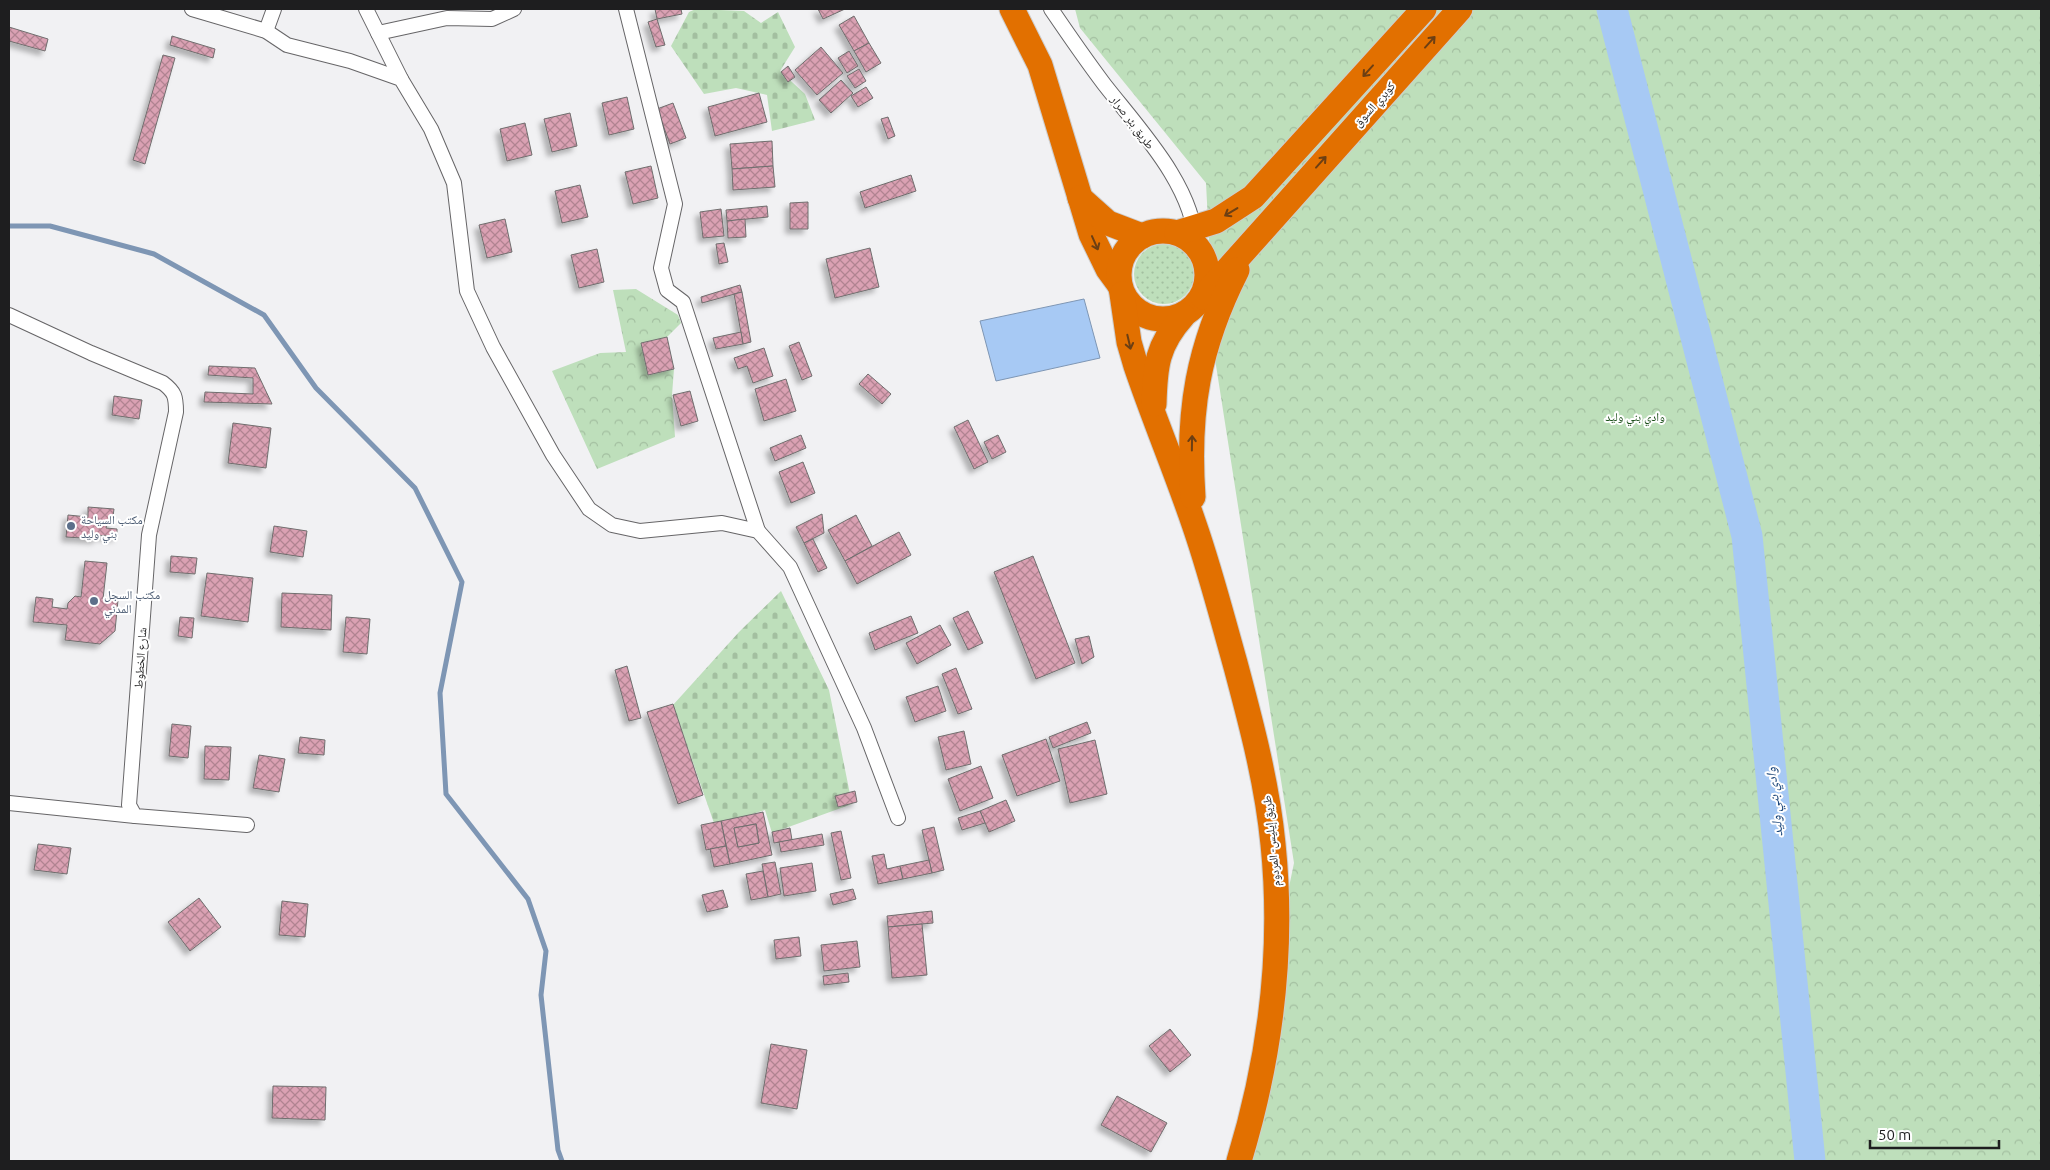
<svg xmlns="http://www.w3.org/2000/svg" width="2050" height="1170" font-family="Ubuntu,'Noto Naskh Arabic',sans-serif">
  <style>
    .forest { fill: url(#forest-crowns) }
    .cemetery { fill: url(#cemetery-stones) }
    .park { fill: url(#park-dots) }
    .water { fill: #a7c9f4; stroke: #7e96b4 }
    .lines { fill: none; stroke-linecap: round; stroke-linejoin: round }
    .stream { stroke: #7e96b4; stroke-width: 5 }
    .river { stroke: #a7c9f4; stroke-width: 31 }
    .building { fill: url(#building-cross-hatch); stroke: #706e6e; fill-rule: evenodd; filter: url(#shadow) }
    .street-casing { stroke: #666567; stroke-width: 16 }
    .highway-casing { stroke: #cecece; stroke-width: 27 }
    .street { stroke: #fff; stroke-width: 14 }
    .highway { stroke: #e27000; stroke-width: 25 }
    .oneway { stroke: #6c3f13 }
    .service-dot { fill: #5c6f8a; stroke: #fff; stroke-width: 2 }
    .labels { text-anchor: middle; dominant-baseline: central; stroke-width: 4; stroke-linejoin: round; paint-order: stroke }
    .street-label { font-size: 12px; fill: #1e1e1f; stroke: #fff }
    .park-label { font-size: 12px; fill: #1a4e18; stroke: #fff }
    .service-label { font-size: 12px; fill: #4e5e75; stroke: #fff; text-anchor: start }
    .water-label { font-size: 14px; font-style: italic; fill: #1b467a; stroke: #fff }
  </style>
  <defs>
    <pattern id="forest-crowns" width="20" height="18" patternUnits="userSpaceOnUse" patternTransform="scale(1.25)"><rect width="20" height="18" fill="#bedfbb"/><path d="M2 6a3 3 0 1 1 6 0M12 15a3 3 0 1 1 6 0" fill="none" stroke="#a3bfa0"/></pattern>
    <pattern id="cemetery-stones" width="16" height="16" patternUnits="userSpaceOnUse" patternTransform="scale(1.25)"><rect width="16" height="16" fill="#bedfbb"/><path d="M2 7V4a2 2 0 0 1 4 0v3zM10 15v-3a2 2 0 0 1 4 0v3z" fill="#a3bfa0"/></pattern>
    <pattern id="park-dots" width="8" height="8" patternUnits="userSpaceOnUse" patternTransform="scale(1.25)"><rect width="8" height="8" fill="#bedfbb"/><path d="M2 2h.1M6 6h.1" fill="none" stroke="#a3bfa0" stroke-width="1.8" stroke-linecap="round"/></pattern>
    <pattern id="building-cross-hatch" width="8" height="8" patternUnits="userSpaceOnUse" patternTransform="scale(1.25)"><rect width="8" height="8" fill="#daa1b3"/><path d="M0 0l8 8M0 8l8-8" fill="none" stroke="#b08391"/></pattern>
    <filter id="shadow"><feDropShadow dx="-4.5" dy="4.5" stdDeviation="2.5" flood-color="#0004"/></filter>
  </defs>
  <rect width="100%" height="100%" fill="#f1f1f3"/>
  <!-- forest -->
  <g class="forest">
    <polygon points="1075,9 2041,9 2041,1161 1232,1161 1294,863 1215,359 1206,183 1080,28"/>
    <polygon points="636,289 678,315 681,323 667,337 641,343 649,375 674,369 672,395 675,437 597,469 552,371 600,353 626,352 613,290"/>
  </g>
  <!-- cemetery -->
  <g class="cemetery">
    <polygon points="696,9 744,11 761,23 778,12 795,47 780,71 805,94 815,120 772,131 767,95 736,88 704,94 671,46 689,12"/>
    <polygon points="781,591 829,690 852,804 772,833 765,810 715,826 673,705 739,632"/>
  </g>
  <!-- park -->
  <circle class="park" cx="1164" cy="274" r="30"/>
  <!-- water -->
  <polygon class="water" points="1084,299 1100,358 996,381 980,321"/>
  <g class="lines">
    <!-- stream -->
    <polyline class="stream" points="9,226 50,226 154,254 264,315 316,388 415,488 462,582 440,693 446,794 528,899 546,951 541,995 558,1150 562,1161"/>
    <!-- river -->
    <polyline class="river" points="1612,9 1747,536 1810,1161"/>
  </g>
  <!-- building -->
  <g class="building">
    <polygon points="655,9 681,9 682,14 657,19"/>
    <polygon points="818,9 845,9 823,19"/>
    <polygon points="854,16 869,43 854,51 839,25"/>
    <polygon points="657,19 665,45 656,47 648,22"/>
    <polygon points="9,27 48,39 45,51 9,41"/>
    <polygon points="172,36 215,49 213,58 170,45"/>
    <polygon points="869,43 881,63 866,72 854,51"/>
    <polygon points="821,47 843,73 817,95 795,70"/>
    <polygon points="849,51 858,66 847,73 838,58"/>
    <polygon points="163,55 175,58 145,164 133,160"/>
    <polygon points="788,66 795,77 788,82 781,72"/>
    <polygon points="859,69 866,81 855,88 847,76"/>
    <polygon points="841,80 853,93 831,113 819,100"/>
    <polygon points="866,87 873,98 858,107 851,96"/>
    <polygon points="759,93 767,122 715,136 708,107"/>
    <polygon points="627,97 634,129 609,135 602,103"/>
    <polygon points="673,103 686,138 670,144 657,109"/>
    <polygon points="570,113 577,146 552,152 544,119"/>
    <polygon points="888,117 895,136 888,139 881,119"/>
    <polygon points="525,123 532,155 507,161 500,129"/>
    <polygon points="772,141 773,166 732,169 730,144"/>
    <polygon points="651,166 658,198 633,204 625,172"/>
    <polygon points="773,166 775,187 733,190 732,169"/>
    <polygon points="911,175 916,191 865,208 860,192"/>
    <polygon points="580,185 588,217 562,223 555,191"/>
    <polygon points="808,202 808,229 790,229 790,203"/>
    <polygon points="767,206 768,217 727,221 726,210"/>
    <polygon points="721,209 724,236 703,238 700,212"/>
    <polygon points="505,219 512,252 487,258 479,225"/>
    <polygon points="745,219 746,237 728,238 727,221"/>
    <polygon points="724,243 728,262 719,264 716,244"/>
    <polygon points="870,248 879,287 835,298 826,259"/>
    <polygon points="597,249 604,282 579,288 571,255"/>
    <polygon points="740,285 742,292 702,303 701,297"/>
    <polygon points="742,292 751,342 743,344 734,294"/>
    <polygon points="741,332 743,344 716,349 713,338"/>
    <polygon points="667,337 674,369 648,375 641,343"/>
    <polygon points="799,342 812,376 802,380 789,346"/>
    <polygon points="764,348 773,376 753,383 747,366 738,369 734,358"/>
    <polygon points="209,366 255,368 272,404 204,402 205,392 253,394 253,378 208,375"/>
    <polygon points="868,374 891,394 882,404 859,384"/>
    <polygon points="786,379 796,411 764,421 755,389"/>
    <polygon points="690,391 698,421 681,426 673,395"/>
    <polygon points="114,396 142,400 139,419 112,415"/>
    <polygon points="968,420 988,462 974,469 954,427"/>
    <polygon points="233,423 271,428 266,468 228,463"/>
    <polygon points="801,435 806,448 775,461 770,448"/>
    <polygon points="998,435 1006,452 992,459 984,442"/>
    <polygon points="803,462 815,493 791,503 779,472"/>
    <polygon points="88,507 114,509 112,524 107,524 106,528 117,529 117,537 97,535 97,539 66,537 68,515 88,517"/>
    <polygon points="822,514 824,533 804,543 796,527"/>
    <polygon points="856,515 872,546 845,561 828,530"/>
    <polygon points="274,526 307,531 303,557 270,552"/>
    <polygon points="899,532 911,555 857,584 845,561"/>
    <polygon points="813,539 827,568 818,572 804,543"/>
    <polygon points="171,556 197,558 195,574 170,572"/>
    <polygon points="1033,556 1075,663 1036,679 994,572"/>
    <polygon points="85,561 107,563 103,599 118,600 115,631 100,644 65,640 67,625 33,622 36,597 53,599 52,607 67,609 68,603 75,596 81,597"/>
    <polygon points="207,573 253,578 248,622 201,616"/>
    <polygon points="282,593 332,595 331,630 281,627"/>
    <polygon points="968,611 983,643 968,650 953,618"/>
    <polygon points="911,616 918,633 875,650 869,633"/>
    <polygon points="180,617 194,618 192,638 178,636"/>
    <polygon points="346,617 370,619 367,654 343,652"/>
    <polygon points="940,625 951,645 917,664 906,643"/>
    <polygon points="1089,636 1094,657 1082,664 1075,639"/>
    <polygon points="627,666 641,718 629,721 615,670"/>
    <polygon points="956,668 972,709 958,714 942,674"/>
    <polygon points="938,686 946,711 915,722 906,697"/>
    <polygon points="673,704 703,795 678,804 647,712"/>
    <polygon points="1087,722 1091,733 1053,748 1049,737"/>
    <polygon points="172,724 191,726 188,758 169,756"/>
    <polygon points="964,731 971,764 946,770 938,737"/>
    <polygon points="300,737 325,740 324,755 298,753"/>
    <polygon points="1046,739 1060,781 1017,796 1002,755"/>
    <polygon points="1095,740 1107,794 1070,803 1058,749"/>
    <polygon points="205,746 231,747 229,780 204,779"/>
    <polygon points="259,755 285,759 279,792 253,788"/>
    <polygon points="981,766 993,798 960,811 948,779"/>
    <polygon points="855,791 857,802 838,807 835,796"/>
    <polygon points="1006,800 1015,821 989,832 980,811"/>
    <polygon points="980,811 985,823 962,830 958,818"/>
    <path d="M 763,812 L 772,855 L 730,864 L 721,821 ZM 756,824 L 759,843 L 738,847 L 734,828 Z"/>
    <polygon points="721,821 726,846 706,850 701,825"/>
    <polygon points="756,824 759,843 738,847 734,828"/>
    <polygon points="934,827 944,870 932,873 922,830"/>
    <polygon points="790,828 792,840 774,843 772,832"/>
    <polygon points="841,831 851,878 841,880 831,833"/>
    <polygon points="822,834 824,845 781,852 779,842"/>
    <polygon points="38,844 71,848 67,874 34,870"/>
    <polygon points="726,846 730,864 714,867 710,849"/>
    <polygon points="884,854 887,869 900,866 903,879 878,884 872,856"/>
    <polygon points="929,860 932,873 903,879 900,866"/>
    <polygon points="775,862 781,894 768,897 762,864"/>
    <polygon points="812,863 816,891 784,896 780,868"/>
    <polygon points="763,871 768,897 751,900 746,874"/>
    <polygon points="853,889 856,899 833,905 830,894"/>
    <polygon points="723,890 728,907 707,912 702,895"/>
    <polygon points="199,898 221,927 190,951 168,922"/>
    <polygon points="282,901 308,904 305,937 279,935"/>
    <polygon points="932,911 933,923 888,927 887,916"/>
    <polygon points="922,924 927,975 892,978 888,927"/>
    <polygon points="799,937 801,956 776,959 774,940"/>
    <polygon points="857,941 860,967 824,971 821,945"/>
    <polygon points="848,973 849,982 824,985 823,976"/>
    <polygon points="1170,1029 1191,1055 1170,1072 1149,1046"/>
    <polygon points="771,1044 807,1050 797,1109 761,1103"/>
    <polygon points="273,1086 326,1087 325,1120 272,1118"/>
    <polygon points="1117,1096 1167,1123 1151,1152 1101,1125"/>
  </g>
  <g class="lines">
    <!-- street casing -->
    <g class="street-casing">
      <g id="street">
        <polyline points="192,9 266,31 287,45 350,61 401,79 431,129 454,183 467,291 493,347 553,455 589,509 612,525 640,531 722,523 758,531 790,567 864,728 898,818"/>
        <polyline points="366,9 401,79"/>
        <polyline points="626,9 675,204 661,268 667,290 683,302 758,531"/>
        <path d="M 1051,9 C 1068,34 1086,60 1104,84 C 1139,129 1194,186 1196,245"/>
        <polyline points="266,31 274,9"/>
        <polyline points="378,33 447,18 492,19 514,9"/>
        <path d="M 9,315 L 91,353 L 163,383 C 175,392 176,397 176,412 L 149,535 L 129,805 L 135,816 L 247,825"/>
        <polyline points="9,803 135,816"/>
      </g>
    </g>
    <!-- highway casing -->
    <g class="highway-casing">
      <g id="highway">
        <polyline points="1012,9 1040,65 1091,234 1108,269 1119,284"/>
        <polyline points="1080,198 1108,223 1142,236"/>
        <circle cx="1163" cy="275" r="44"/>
        <polyline points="1177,233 1216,221 1253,197 1424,9"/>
        <path d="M 1122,294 L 1129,342 L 1136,366 C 1154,419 1176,471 1194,524 C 1210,570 1222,617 1235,663 C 1251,723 1267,782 1273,844 C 1284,951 1270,1059 1239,1161"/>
        <polyline points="1203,297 1460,9"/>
        <path d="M 1154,404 C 1155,366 1157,345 1183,316"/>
        <path d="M 1193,497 C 1187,411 1198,347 1237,270"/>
      </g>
    </g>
    <!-- street -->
    <use href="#street" class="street"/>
    <!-- highway -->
    <use href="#highway" class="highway"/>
  </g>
  <!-- one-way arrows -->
  <defs><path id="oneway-shaft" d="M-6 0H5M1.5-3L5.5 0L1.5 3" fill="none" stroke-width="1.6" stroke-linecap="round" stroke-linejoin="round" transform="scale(1.25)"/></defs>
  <g class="oneway">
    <use href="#oneway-shaft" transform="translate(1430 42) rotate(-48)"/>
    <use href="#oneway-shaft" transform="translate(1368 71) rotate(132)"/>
    <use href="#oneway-shaft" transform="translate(1321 162) rotate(-48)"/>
    <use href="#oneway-shaft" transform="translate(1231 212) rotate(149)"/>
    <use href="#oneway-shaft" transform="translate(1095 243) rotate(66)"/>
    <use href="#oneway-shaft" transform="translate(1129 342) rotate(77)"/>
    <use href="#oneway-shaft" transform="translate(1192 443) rotate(-89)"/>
  </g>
  <!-- markers -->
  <g class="service-dot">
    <circle cx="71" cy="526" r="5"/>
    <circle cx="94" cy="601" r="5"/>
  </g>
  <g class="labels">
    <!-- street labels -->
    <g class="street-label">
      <text transform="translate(1374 104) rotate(-48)">كوبري السوق</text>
      <text transform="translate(1133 122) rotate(53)">طريق بئر صرار</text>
      <text transform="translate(140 658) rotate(-86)">شارع الخطوط</text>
      <text transform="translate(1271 841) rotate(-96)">طريق إيليس- المردوم</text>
    </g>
    <!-- park labels -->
    <g class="park-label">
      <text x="1635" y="416">وادي بني وليد</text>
    </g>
    <!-- service labels -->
    <g class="service-label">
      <text x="81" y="519">مكتب السياحة<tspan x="81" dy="14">بني وليد</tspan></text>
      <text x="104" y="594">مكتب السجل<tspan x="104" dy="14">المدني</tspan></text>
    </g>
    <!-- water labels -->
    <g class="water-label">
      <text transform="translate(1774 802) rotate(-96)">وادي بني وليد</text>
    </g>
  </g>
  <!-- border -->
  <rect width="2050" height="1170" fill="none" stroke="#1e1e1f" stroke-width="20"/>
  <!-- scale -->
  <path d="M1870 1140v8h129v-8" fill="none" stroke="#1e1e1f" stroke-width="2.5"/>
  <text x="1878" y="1140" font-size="15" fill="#1e1e1f" stroke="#ffffff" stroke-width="4" paint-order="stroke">50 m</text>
</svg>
